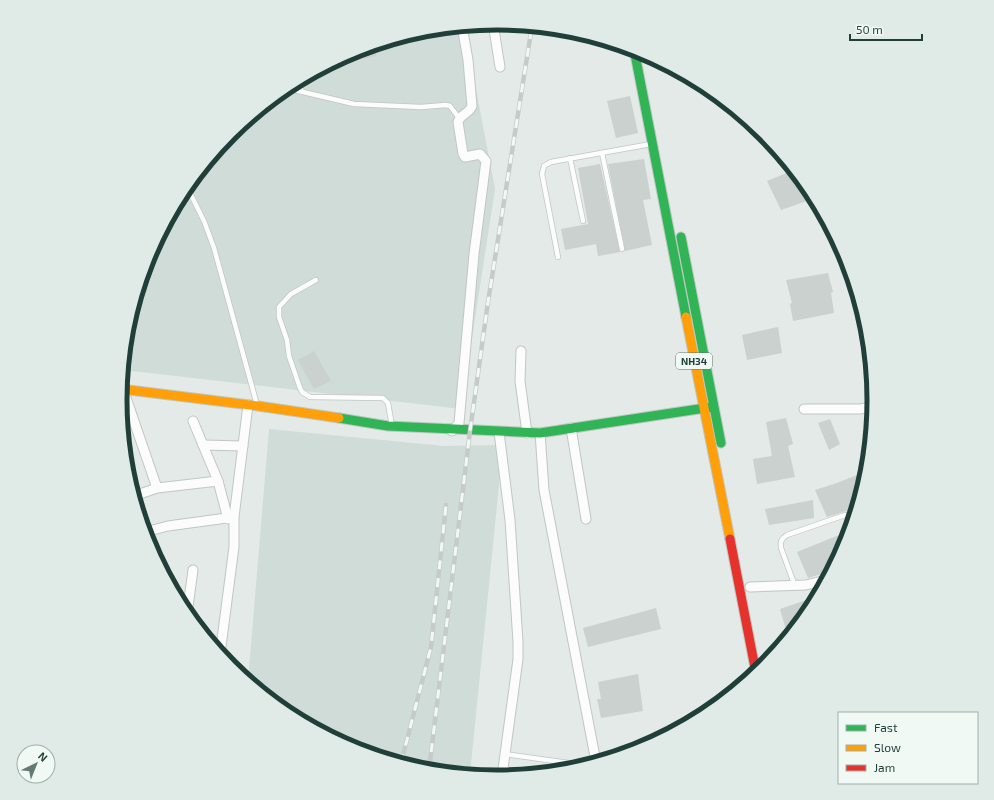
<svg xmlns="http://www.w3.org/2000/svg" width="994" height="800" font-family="'Exo 2',sans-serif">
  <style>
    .built { fill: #d0dcd7 }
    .building { fill: #cad1ce }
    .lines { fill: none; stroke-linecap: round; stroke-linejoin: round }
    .lane-casing { stroke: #c0c7c4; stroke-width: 6 }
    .street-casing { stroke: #c0c7c4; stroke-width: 11 }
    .fast-casing { stroke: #bfc7c4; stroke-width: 11 }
    .slow-casing { stroke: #bfc7c4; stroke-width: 11 }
    .jam-casing { stroke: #bfc7c4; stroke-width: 11 }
    .lane { stroke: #fbfcfb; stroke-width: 4.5 }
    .street { stroke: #fbfcfb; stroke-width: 9 }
    .fast { stroke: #30b455; stroke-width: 9 }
    .slow { stroke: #ff9f0a; stroke-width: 9 }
    .jam { stroke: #e5322d; stroke-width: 9 }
    .rail-casing { stroke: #c6cbca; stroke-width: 4.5 }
    .rail { stroke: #f1f9f5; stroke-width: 3; stroke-dasharray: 9; stroke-linecap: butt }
    .labels { text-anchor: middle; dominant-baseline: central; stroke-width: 3.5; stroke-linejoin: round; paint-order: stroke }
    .shield { fill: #f1f9f5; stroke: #5e7771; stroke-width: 1 }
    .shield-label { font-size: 10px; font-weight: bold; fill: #1f3f38 }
    .rim { fill: none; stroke: #1f3f38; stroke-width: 5 }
  </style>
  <rect width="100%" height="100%" fill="#e3eae7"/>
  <!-- built -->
  <g class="built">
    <polygon points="464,26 495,189 461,409 123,370 127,326 149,256 184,190 231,133 288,86 353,52 424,30"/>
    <polygon points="269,429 444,446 503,445 470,774 423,770 353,748 287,713 248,681"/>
  </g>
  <!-- building -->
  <g class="building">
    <polygon points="374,45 376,56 351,62 349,54"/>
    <polygon points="630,96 638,133 616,138 607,101"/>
    <polygon points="644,159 651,199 643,200 652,245 625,251 608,164"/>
    <polygon points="600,164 620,252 598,256 596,244 565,250 561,229 588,224 578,168"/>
    <polygon points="794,170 815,198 781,210 767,181"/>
    <polygon points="828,273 833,292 831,293 834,313 793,321 790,304 792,303 786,280"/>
    <polygon points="778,327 782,353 747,360 742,335"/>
    <polygon points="314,351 331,381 314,389 298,360"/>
    <polygon points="786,418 793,444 788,446 795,477 757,484 753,459 772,456 766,422"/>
    <polygon points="830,419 840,444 829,450 818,423"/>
    <polygon points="867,471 856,508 827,517 815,490 837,483"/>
    <polygon points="813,500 814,518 769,525 765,509"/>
    <polygon points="849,531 845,544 831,571 808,578 797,552"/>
    <polygon points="818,596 810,610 796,627 786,630 780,609"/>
    <polygon points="656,608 661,629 588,647 583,628"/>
    <polygon points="638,674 643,711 601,718 597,699 601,699 598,682"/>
  </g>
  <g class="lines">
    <!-- lane casing -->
    <g class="lane-casing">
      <g id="lane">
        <polyline points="286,88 354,104 421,107 446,105 450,106 459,118"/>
        <polyline points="301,91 301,79"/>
        <polyline points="602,153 622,249"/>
        <polyline points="570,158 583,221"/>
        <polyline points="187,187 204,221 214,248 257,405"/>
        <polyline points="558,257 542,174 544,166 551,162 651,144"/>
        <polyline points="316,280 291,294 279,307 279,317 287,340 289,356 300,388 302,392 310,397 383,398 388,403 392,426"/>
        <path d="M 795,586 L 781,548 C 780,542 781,539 787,535 L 845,515"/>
        <polyline points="505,754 576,764"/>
      </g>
    </g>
    <!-- street casing -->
    <g class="street-casing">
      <g id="street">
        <polyline points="493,23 500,67"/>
        <polyline points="521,351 520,381 527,433"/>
        <polyline points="123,389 157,488"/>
        <polyline points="804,409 860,409 873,407"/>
        <polyline points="193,421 218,481 228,519"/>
        <polyline points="571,428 586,519"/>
        <path d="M 452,431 L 459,423 L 474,254 L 486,161 L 480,154 L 465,157 L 463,154 L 458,122 C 460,114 469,114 472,106 L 468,60 L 462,26"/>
        <polyline points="499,432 510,520 518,642 518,659 502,776"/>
        <polyline points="540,433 544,490 596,762"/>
        <polyline points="203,445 243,446"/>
        <polyline points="134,496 157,488 218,481"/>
        <polyline points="145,532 168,526 234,517 248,405"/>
        <polyline points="750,587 806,585 826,580"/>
        <polyline points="187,614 193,570"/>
        <polyline points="220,654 234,547 234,517"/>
      </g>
    </g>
    <!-- fast casing -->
    <g class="fast-casing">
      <g id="fast">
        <polyline points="634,49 686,317"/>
        <polyline points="681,237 721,443"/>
        <polyline points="339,418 388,426 540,433 712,407"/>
      </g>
    </g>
    <!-- slow casing -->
    <g class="slow-casing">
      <g id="slow">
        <polyline points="686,317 730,539"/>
        <polyline points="121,389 258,406 339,418"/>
      </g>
    </g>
    <!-- jam casing -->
    <g class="jam-casing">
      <polyline id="jam" points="730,539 756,673"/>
    </g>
    <!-- lane -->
    <use href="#lane" class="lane"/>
    <!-- street -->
    <use href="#street" class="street"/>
    <!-- fast -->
    <use href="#fast" class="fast"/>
    <!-- slow -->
    <use href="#slow" class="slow"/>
    <!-- jam -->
    <use href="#jam" class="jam"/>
    <!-- rail casing -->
    <g class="rail-casing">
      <g id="rail">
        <polyline points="401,763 431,647 446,505"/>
        <polyline points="429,770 470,431 488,302 532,26"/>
      </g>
    </g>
    <!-- rail -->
    <use href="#rail" class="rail"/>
  </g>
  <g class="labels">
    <!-- shield labels -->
    <rect class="shield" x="676" y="353" width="36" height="16" rx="3"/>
    <g class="shield-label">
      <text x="694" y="361">NH34</text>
    </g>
  </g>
  <!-- crop -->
  <path d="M0 0H994V800H0ZM127 400a370 370 0 1 1 740 0a370 370 0 1 1-740 0Z" fill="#e0eae6" fill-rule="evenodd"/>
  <path class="rim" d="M127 400a370 370 0 1 1 740 0a370 370 0 1 1-740 0Z"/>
  <!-- legend -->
  <rect x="838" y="712" width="140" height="72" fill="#f1f9f5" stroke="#9dafa9"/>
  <rect x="846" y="725" width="20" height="6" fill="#30b455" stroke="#9dafa9"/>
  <text x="874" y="732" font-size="12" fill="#1f3f38">Fast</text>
  <rect x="846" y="745" width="20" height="6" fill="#ff9f0a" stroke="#9dafa9"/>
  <text x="874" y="752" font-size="12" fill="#1f3f38">Slow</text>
  <rect x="846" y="765" width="20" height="6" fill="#e5322d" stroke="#9dafa9"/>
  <text x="874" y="772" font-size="12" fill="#1f3f38">Jam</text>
  <!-- north arrow -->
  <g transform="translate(36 764) rotate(43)"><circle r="19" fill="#f1f9f5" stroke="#9dafa9"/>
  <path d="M0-3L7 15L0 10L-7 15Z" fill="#647b75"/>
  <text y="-6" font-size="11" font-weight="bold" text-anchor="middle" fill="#1f3f38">N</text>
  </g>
  <!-- scale -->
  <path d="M850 34v6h72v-6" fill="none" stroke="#1f3f38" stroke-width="2"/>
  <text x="856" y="34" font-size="12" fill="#1f3f38" stroke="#f1f9f5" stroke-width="3" paint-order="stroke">50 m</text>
</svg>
